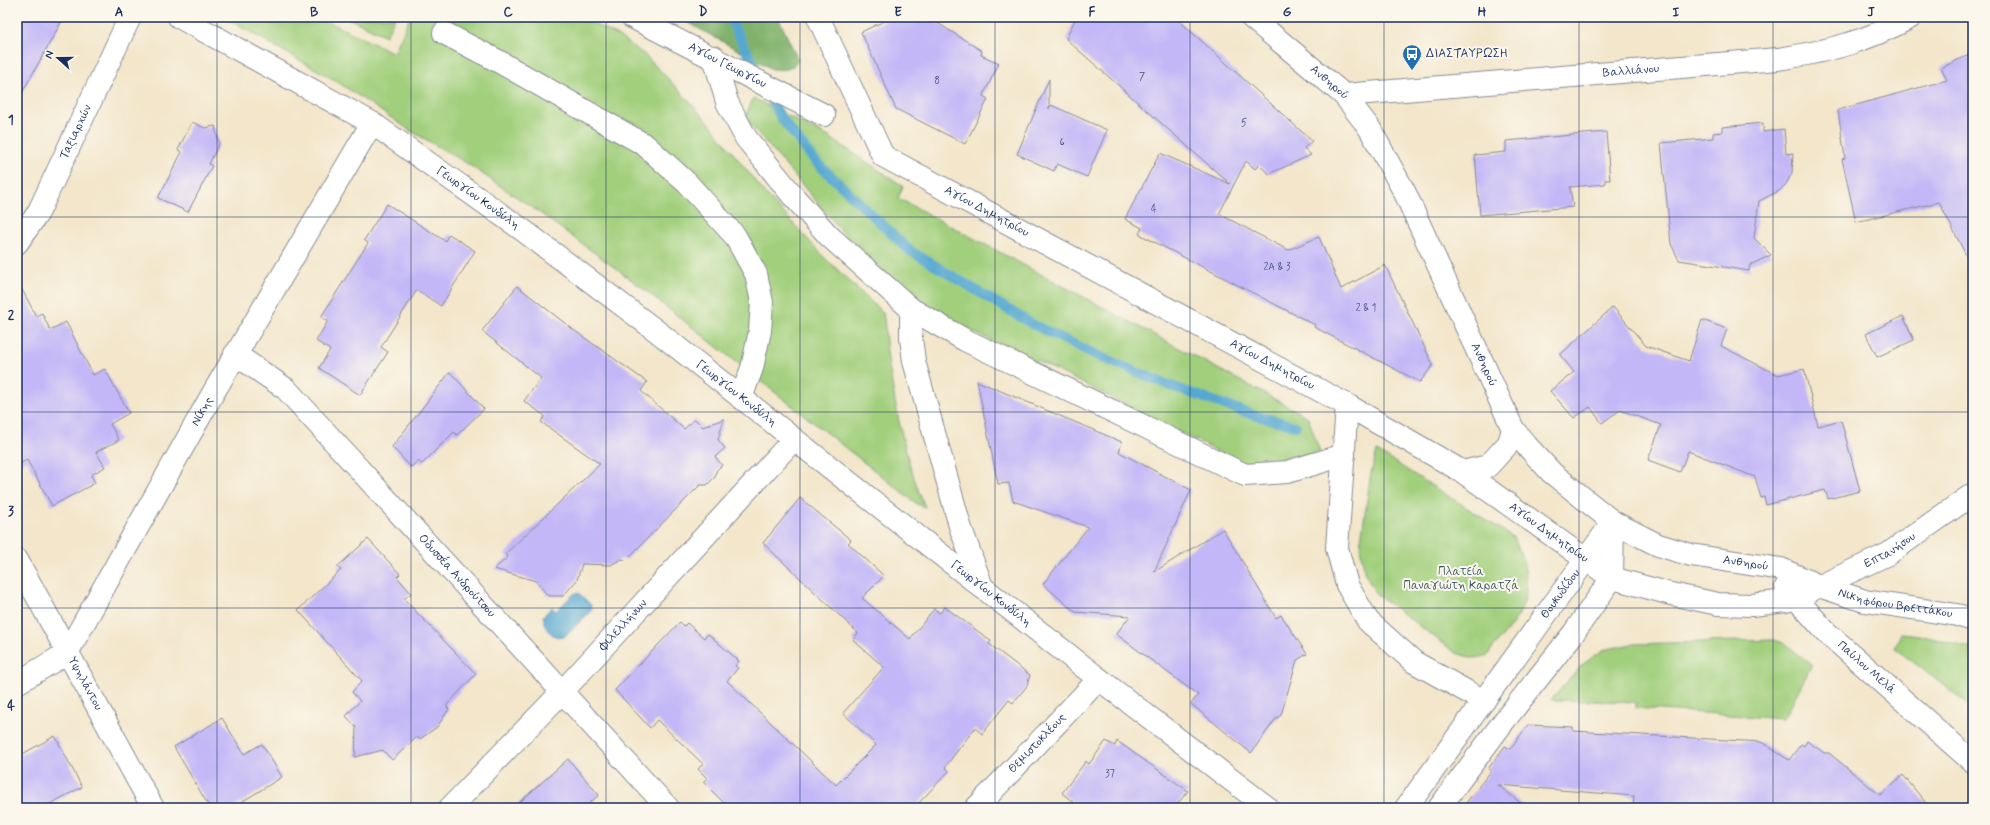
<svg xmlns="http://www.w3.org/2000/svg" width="1990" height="825" font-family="Mynerve,sans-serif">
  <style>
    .green { fill: #a1cf7c; stroke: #5e7f6d }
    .forest { fill: #80b26c; stroke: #4e7065 }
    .water { fill: #56a8d1; stroke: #386c98 }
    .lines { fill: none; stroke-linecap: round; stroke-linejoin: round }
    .stream { stroke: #56a8d1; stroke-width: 10 }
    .building { fill: #c3b7f7 }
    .minor-casing { stroke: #878a94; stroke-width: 24 }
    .minor { stroke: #fff; stroke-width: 22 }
    .grid { fill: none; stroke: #1b2f5e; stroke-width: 1; stroke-opacity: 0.55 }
    .labels { text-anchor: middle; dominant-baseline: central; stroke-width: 4; stroke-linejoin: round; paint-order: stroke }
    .number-label { font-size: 10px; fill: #455184 }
    .poi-label { font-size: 12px; fill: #1b2f5e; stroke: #fbf7ec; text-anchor: start }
    .street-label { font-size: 12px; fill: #1b2f5e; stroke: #fbf7ec }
    .park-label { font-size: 12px; fill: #3c5766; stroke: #fbf7ec }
    .neatline { fill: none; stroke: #1b2f5e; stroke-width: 1.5 }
    .grid-label { font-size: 13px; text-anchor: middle; font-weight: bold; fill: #1b2f5e }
  </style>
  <rect width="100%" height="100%" fill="#fbf7ec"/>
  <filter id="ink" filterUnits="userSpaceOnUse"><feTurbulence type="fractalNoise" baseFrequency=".025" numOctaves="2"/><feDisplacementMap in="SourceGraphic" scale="8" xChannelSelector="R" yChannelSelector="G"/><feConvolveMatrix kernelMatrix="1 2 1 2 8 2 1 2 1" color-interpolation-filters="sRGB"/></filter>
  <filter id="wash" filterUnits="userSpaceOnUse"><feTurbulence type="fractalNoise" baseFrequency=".012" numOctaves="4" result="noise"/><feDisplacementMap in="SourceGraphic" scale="16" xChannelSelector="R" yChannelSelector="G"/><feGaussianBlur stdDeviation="0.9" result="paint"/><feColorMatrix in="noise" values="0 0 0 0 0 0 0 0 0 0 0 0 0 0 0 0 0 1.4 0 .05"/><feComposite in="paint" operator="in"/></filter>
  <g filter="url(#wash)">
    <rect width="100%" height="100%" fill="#f3e6cb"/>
    <!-- green -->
    <g class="green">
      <path d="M 223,17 L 318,17 L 394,53 L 410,17 L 580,17 L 618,36 L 645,55 L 675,86 L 710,124 L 764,192 L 825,258 L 883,313 C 886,326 885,339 887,352 C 895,405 904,458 925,507 L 917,504 L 637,284 L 540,213 L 465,162 L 411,131 L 333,79 Z"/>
      <polygon points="346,17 395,17 386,36"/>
      <polygon points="753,98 829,137 903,186 898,198 1308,417 1320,452 1247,466 1048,366 949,321 927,306 857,249 745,118"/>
      <path d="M 1377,451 L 1513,537 C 1525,560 1533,589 1519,614 C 1511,628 1497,642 1487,656 L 1473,658 L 1456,653 L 1376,594 L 1365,573 L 1360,547 L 1371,473 Z"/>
      <polygon points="1901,633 1920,635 1973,649 1973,708 1895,648"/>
      <polygon points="1774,640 1784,643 1812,665 1783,719 1636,708 1636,702 1551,700 1583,664 1603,650 1632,644"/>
    </g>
    <!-- forest -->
    <path class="forest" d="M 678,17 L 778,17 L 798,60 C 794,71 781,70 772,69 Z"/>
    <!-- water -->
    <path class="water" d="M 575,593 L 579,593 L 591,605 L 592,610 L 564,637 C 556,639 549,633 545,626 C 543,622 545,620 543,616 L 552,607 L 556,611 Z"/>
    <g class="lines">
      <!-- stream -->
      <polyline class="stream" points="729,17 781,118 814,160 909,250 1032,324 1103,358 1171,386 1253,415 1296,426"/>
    </g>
    <g id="blocks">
      <!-- building -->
      <g class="building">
        <polygon points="17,17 64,17 17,102"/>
        <polygon points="893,17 928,17 982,51 981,55 999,63 983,96 988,99 965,144 896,109 861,32"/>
        <polygon points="1076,17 1175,17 1312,141 1304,148 1311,155 1269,174 1259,165 1255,169 1246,161 1219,214 1288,250 1319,237 1341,289 1385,265 1433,365 1420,382 1314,327 1315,325 1139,234 1142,228 1125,219 1160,153 1230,184 1066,39"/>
        <polygon points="1973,53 1973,269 1939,202 1856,222 1842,159 1845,158 1838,110 1947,80 1941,68"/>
        <polygon points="1049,79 1049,109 1051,105 1107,130 1087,177 1057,164 1054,171 1017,154"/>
        <polygon points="192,122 205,128 215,126 219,144 209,164 212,166 188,212 158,198 182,152 178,150"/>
        <polygon points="1763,123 1763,132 1784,129 1786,154 1793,153 1792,173 1786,184 1779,191 1759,201 1754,238 1771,255 1750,265 1749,271 1679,260 1671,244 1661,143 1713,138 1713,133 1722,132 1722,127"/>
        <polygon points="1606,132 1610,180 1605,180 1605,184 1570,187 1573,207 1480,215 1475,155 1506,152 1506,141"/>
        <polygon points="387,204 445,241 449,234 475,251 441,306 417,290 381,347 388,352 360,395 319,368 330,350 316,341 328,321 321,317 368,243 364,240"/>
        <polygon points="17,280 36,316 42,313 50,330 66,322 93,375 105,369 129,413 110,424 119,440 96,452 105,467 91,475 95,483 52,506 27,460 17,465"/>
        <polygon points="517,286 575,331 647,382 641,391 684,429 695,419 703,427 724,419 718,440 725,448 715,457 722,465 716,471 715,477 707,485 700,485 626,560 621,559 611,565 582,564 577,580 563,596 548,596 536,581 494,569 508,557 505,554 600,464 541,422 545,416 524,401 541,378 482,331"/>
        <polygon points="1613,307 1646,346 1689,361 1702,320 1727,329 1721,346 1778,375 1804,369 1818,426 1841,420 1860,491 1828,499 1825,490 1766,505 1764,497 1761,498 1755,477 1688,451 1680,472 1648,460 1661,425 1620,410 1602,423 1590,407 1574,418 1550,391 1574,372 1560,355"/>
        <polygon points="1903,316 1914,340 1877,357 1866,334"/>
        <polygon points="450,372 484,409 457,435 454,432 422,464 418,461 411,467 392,447"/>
        <polygon points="977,381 1122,442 1119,452 1191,490 1154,572 1223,529 1276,618 1281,615 1307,654 1297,660 1281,715 1275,720 1251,753 1191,704 1198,695 1116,634 1130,616 1075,612 1043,584 1088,527 1013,501 1009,483 998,484"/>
        <polygon points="800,498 851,540 848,543 884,576 862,598 910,639 934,609 940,613 945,607 991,641 989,644 1030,675 1027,686 1013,703 1009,700 982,734 975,728 945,767 949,771 914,808 729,808 703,782 707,778 698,769 703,764 657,720 650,728 615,690 680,622 684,626 687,623 704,638 708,634 739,661 735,666 738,668 727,681 836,785 876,745 843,713 884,667 853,640 858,633 763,543"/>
        <polygon points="368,539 400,574 397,577 411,593 404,599 476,674 446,706 449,709 437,727 420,739 417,737 392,760 383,750 355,757 356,727 346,716 360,701 352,692 362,681 298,610 341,570 337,567"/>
        <polygon points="222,718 244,754 262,744 282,777 232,808 210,808 174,747"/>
        <polygon points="1528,725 1573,727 1573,731 1761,742 1789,760 1801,744 1804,746 1807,741 1824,753 1829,753 1880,795 1903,775 1930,808 1633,808 1634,796 1498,785 1527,808 1462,808 1491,771 1488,769 1505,746 1510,749"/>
        <polygon points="55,736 82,787 42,808 17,808 17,757"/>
        <polygon points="1106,741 1115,746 1117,741 1188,791 1174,808 1080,808 1062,793 1086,761 1089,764"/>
        <polygon points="568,759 599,795 584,808 513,808"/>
      </g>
    </g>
  </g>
  <g filter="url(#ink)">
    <use href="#blocks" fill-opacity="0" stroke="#878a94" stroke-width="1"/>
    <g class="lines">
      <!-- minor casing -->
      <g class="minor-casing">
        <g id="minor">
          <path id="s1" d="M 179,17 L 372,123 L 524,231 L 654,329 L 1099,679 L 1268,808"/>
          <path id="s2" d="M 632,17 L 824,115"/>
          <path id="s3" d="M 818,17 L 883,156 L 1347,405 L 1463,472 L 1612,578 L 1671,594 L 1718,604 L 1752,605 L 1786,601 L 1801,595 L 1888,554 L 1973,494"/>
          <path id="s4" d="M 1251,17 L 1344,95 L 1370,129 L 1405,193 L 1513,429 L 1526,445 L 1552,473 L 1613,522 L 1658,545 L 1691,555 L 1781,569 L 1819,586 L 1865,601 L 1957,615 L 1973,620"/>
          <polyline points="444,33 498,61 645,145 687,183 735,236 756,274 762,302 760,331 752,368 741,398"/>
          <polyline points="714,57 727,102 746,138 793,196 829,236 911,309 965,340 1245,475 1287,472 1344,455"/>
          <path id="s5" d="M 1344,95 L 1778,59 C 1829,51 1866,42 1911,17"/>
          <path id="s6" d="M 17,243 L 38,213 L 130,17"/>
          <polyline points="911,309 911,338 914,361 960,526 982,587"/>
          <path id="s7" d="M 235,354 L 286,389 L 668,808"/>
          <polyline points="1347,405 1337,548 1347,585 1368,621 1414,662 1484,701"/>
          <polyline points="1463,472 1488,466 1509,443 1513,429"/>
          <path id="s8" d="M 17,560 L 153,808"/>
          <path id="s9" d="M 1786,587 L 1826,632 L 1973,762"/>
          <path id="s10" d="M 17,683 L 67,653 L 212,395 L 372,123"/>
          <path id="s11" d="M 450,808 L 562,692 L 794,439"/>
          <path id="s12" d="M 976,808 L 1099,679"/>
          <path id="s13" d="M 1406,808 L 1613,522"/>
          <polyline points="1439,808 1504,721 1573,634 1612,578 1613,522"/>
        </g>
      </g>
      <!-- minor -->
      <use href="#minor" class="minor"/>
    </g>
  </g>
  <!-- grid -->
  <path class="grid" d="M 217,17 L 217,808M 411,17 L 411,808M 606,17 L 606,808M 800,17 L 800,808M 995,17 L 995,808M 1190,17 L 1190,808M 1384,17 L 1384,808M 1579,17 L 1579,808M 1773,17 L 1773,808M 17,217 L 1973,217M 17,412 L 1973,412M 17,608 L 1973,608"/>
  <!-- icons -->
  <defs>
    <g id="bus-pin" transform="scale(1)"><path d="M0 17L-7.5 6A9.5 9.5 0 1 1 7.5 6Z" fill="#1f6fb2" stroke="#fbf7ec"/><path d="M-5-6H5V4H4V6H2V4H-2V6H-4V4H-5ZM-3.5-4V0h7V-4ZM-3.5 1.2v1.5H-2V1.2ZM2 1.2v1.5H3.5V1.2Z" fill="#fff"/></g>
  </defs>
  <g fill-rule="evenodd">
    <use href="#bus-pin" x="1412" y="54"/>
  </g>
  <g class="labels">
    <!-- number labels -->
    <g class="number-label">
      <text x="1142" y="77">7</text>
      <text x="937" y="81">8</text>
      <text x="1244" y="123">5</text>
      <text x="1062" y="142">6</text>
      <text x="1154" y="209">4</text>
      <text x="1277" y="267">2Α &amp; 3</text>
      <text x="1366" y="308">2 &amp; 1</text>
      <text x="1110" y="774">37</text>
    </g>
    <!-- poi labels -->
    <g class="poi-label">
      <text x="1426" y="54">ΔΙΑΣΤΑΥΡΩΣΗ</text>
    </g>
    <!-- street labels -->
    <g class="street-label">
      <text stroke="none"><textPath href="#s2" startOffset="107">Αγίου Γεωργίου</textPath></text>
      <text stroke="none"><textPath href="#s5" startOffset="288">Βαλλιάνου</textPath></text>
      <text stroke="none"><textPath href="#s4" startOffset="102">Ανθηρού</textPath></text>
      <text stroke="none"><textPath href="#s6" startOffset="126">Ταξιαρχών</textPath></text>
      <text stroke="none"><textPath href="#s1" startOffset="350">Γεωργίου Κονδύλη</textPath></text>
      <text stroke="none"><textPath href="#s3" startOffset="271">Αγίου Δημητρίου</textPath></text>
      <text stroke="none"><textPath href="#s3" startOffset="595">Αγίου Δημητρίου</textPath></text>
      <text stroke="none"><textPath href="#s4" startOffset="426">Ανθηρού</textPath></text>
      <text stroke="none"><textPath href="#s1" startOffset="674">Γεωργίου Κονδύλη</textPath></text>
      <text stroke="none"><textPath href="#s10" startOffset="335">Νίκης</textPath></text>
      <text stroke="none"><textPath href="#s3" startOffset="919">Αγίου Δημητρίου</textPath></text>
      <text stroke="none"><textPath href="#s3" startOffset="1290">Επτανήσου</textPath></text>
      <text stroke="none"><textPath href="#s4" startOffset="774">Ανθηρού</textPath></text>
      <text stroke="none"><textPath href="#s7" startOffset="315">Οδυσσέα Ανδρούτσου</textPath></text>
      <text stroke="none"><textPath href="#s1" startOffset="998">Γεωργίου Κονδύλη</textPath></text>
      <text stroke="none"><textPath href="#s13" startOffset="264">Θουκυδίδου</textPath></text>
      <text stroke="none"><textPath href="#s4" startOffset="930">Νικηφόρου Βρεττάκου</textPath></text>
      <text stroke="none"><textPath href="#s11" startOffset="252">Φιλελλήνων</textPath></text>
      <text stroke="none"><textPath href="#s9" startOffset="114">Παύλου Μελά</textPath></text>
      <text stroke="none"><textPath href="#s8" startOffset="141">Υψηλάντου</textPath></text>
      <text stroke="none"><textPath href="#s12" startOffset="89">Θεμιστοκλέους</textPath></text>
    </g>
    <!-- park labels -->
    <g class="park-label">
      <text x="1461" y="572">Πλατεία<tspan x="1461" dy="14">Παναγιώτη Καρατζά</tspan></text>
    </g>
  </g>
  <!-- margin -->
  <rect width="1990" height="825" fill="none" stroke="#fbf7ec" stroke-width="44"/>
  <!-- north arrow -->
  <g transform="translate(58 58) rotate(291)" stroke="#fbf7ec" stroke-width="3" paint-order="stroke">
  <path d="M0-3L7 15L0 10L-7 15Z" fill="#1b2f5e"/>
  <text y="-6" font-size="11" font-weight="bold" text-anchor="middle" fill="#1b2f5e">N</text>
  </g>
  <rect x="22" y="22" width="1946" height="781" class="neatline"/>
  <g class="grid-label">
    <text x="119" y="16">A</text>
    <text x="314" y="16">B</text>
    <text x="508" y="16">C</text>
    <text x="703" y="16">D</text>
    <text x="898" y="16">E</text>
    <text x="1092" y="16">F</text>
    <text x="1287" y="16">G</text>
    <text x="1482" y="16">H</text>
    <text x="1676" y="16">I</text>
    <text x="1871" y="16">J</text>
    <text x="11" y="124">1</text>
    <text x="11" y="319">2</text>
    <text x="11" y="515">3</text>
    <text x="11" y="710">4</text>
  </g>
</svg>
